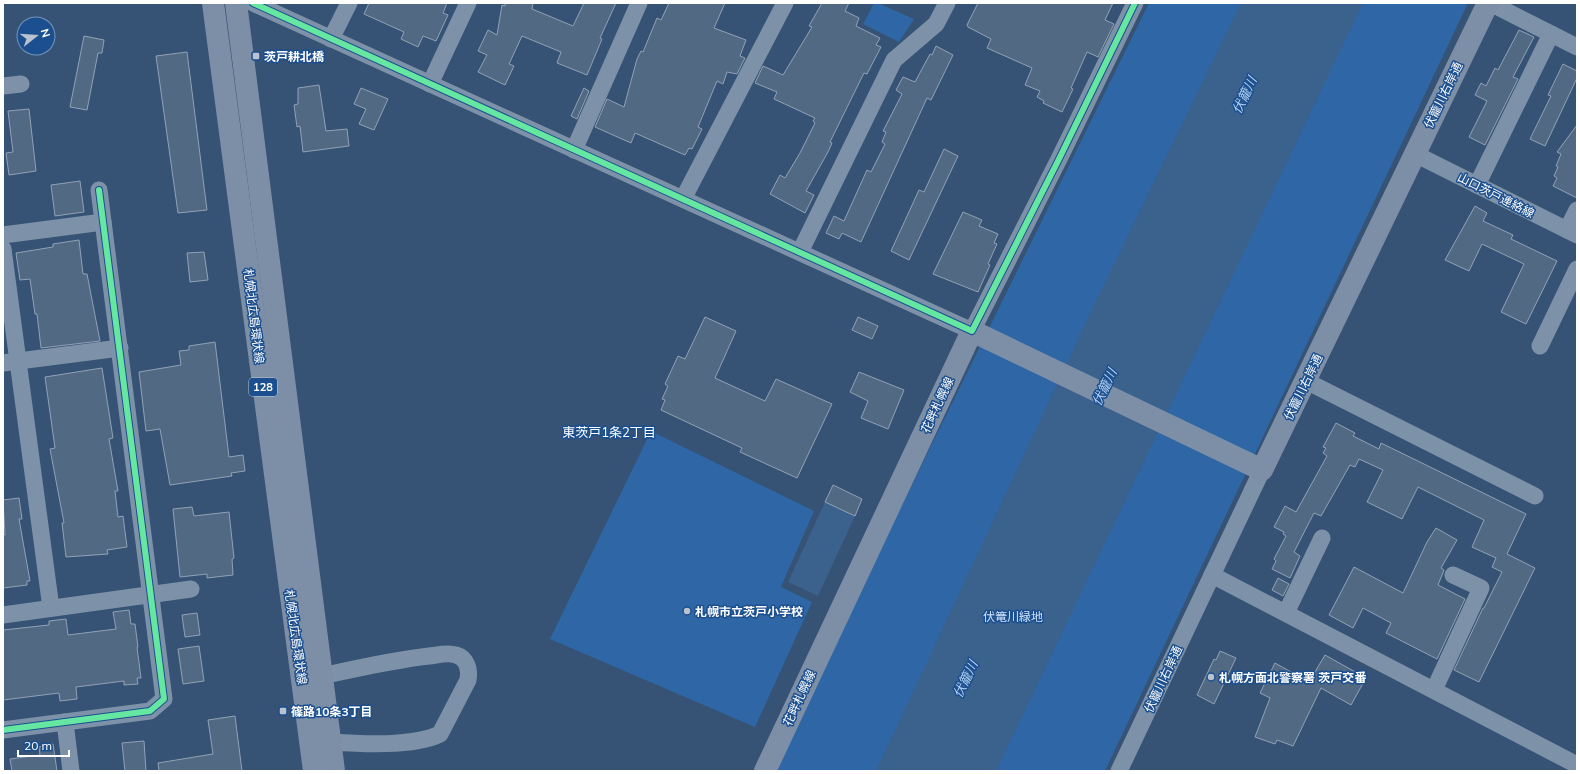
<svg xmlns="http://www.w3.org/2000/svg" width="1580" height="774" font-family="Mulish,'Noto Sans JP',sans-serif">
  <style>
    .green { fill: #2f66a5 }
    .water { fill: #3b618d }
    .building { fill: #526984; stroke: #92a2b6 }
    .lines { fill: none; stroke-linecap: round; stroke-linejoin: round }
    .minor { stroke: #7d92a8; stroke-width: 17 }
    .major { stroke: #7d8ea7; stroke-width: 22 }
    .cycleway-casing { stroke: #1b4f8f; stroke-width: 8 }
    .cycleway { stroke: #66e7a1; stroke-width: 6 }
    .poi-dot { fill: #b9c2ce; stroke: #1b4f8f; stroke-width: 1.5 }
    .labels { text-anchor: middle; dominant-baseline: central; stroke-width: 3; stroke-linejoin: round; paint-order: stroke }
    .shield { fill: #1b4f8f; stroke: #bbcadd; stroke-width: 1 }
    .shield-label { font-size: 11px; font-weight: bold; fill: #fff }
    .poi-label { font-size: 12px; font-weight: bold; fill: #fff; stroke: #1b4f8f; text-anchor: start }
    .street-label { font-size: 12px; fill: #fff; stroke: #1b4f8f }
    .park-label { font-size: 12px; fill: #cfe3fa; stroke: #1b4f8f }
    .water-label { font-size: 13px; font-style: italic; fill: #b5d3f5; stroke: #1b4f8f }
    .neighbourhood-label { font-size: 13px; fill: #fff; stroke: #1b4f8f }
  </style>
  <rect width="100%" height="100%" fill="#365274"/>
  <!-- green -->
  <g class="green">
    <polygon points="874,3 878,3 914,19 899,42 863,24"/>
    <polygon points="1149,3 1468,3 1105,771 771,771"/>
    <polygon points="651,431 814,511 781,587 812,602 755,727 550,639"/>
  </g>
  <!-- water -->
  <g class="water">
    <polygon points="1241,3 1363,3 996,771 876,771 1094,305"/>
    <polygon points="825,502 855,516 818,596 788,582"/>
  </g>
  <!-- building -->
  <g class="building">
    <polygon points="369,3 447,3 443,13 448,15 436,41 423,36 418,47 401,39 404,32 364,14"/>
    <polygon points="505,3 533,3 532,9 573,26 584,3 616,3 600,38 602,39 587,75 557,63 561,52 522,36 509,64 514,66 505,85 478,72 487,55 478,51 488,30 497,35 502,5 505,6"/>
    <polygon points="669,3 725,3 714,28 746,40 740,56 745,58 737,74 727,72 723,84 717,81 698,127 702,129 692,149 689,148 685,155 635,133 631,143 595,127 607,99 624,107 637,59 641,51 643,52 657,18 661,20"/>
    <polygon points="822,3 849,3 845,11 859,18 856,26 880,38 876,45 881,47 867,74 864,73 860,81 830,142 832,143 828,152 806,191 814,195 805,213 770,194 780,175 785,178 800,153 815,123 813,121 815,118 774,99 777,92 755,83 763,66 783,75 812,27 809,26"/>
    <polygon points="978,3 1113,3 1105,20 1114,24 1098,57 1087,52 1071,88 1073,89 1062,112 1043,103 1044,101 1037,97 1040,91 1025,85 1032,68 987,48 991,39 968,27 967,25"/>
    <polygon points="1519,30 1534,37 1513,77 1518,79 1485,145 1469,137 1487,101 1475,95 1481,83 1486,86 1495,68 1498,70"/>
    <polygon points="84,36 104,40 102,53 98,53 87,110 70,107"/>
    <polygon points="936,46 953,55 931,100 927,98 861,242 842,233 839,239 826,233 834,216 844,221 867,170 871,172 885,144 882,142 886,132 883,131 902,94 896,90 903,77 915,82 930,54 932,55"/>
    <polygon points="187,52 207,210 178,213 156,56"/>
    <polygon points="1563,64 1577,71 1577,78 1545,146 1530,139 1551,96 1548,95"/>
    <polygon points="319,85 326,131 347,129 349,146 303,152 300,126 297,127 294,105 298,104 298,88"/>
    <polygon points="361,88 388,99 374,130 359,124 366,109 354,104"/>
    <polygon points="584,88 589,91 577,119 571,116"/>
    <polygon points="29,109 36,171 9,175 6,153 13,152 8,111"/>
    <polygon points="1577,125 1577,198 1553,186 1557,178 1554,176 1558,167 1556,166 1561,154 1557,152"/>
    <polygon points="944,149 958,156 909,260 891,251 919,190 924,192"/>
    <polygon points="80,181 84,212 55,216 51,185"/>
    <polygon points="1475,206 1487,213 1483,221 1513,235 1511,239 1557,261 1526,324 1501,312 1524,264 1482,244 1469,271 1445,260"/>
    <polygon points="963,212 982,220 979,226 998,234 994,243 997,244 988,264 990,265 978,292 933,274"/>
    <polygon points="79,240 83,274 87,274 100,341 41,348 37,314 35,314 30,279 20,280 16,253 53,247 53,244"/>
    <polygon points="204,252 208,280 190,282 187,253"/>
    <polygon points="705,317 736,331 715,378 765,401 776,379 832,404 797,478 740,452 742,448 661,410 665,400 662,399 668,386 665,384 678,356 685,359"/>
    <polygon points="858,317 878,326 872,339 852,330"/>
    <polygon points="215,342 229,457 243,455 245,471 231,473 232,476 170,485 160,429 146,431 139,372 181,365 179,351 189,350 189,346"/>
    <polygon points="102,368 113,438 109,439 118,491 115,491 118,517 123,516 127,547 107,550 108,554 66,557 62,523 64,523 50,449 55,448 45,377"/>
    <polygon points="859,372 904,390 888,429 861,418 868,401 850,392"/>
    <polygon points="1336,423 1355,433 1353,436 1379,449 1381,443 1526,514 1507,554 1535,568 1479,682 1454,670 1483,608 1484,608 1502,572 1492,567 1496,558 1472,547 1484,520 1418,487 1402,519 1367,502 1383,470 1359,459 1355,467 1350,465 1321,516 1314,513 1294,552 1300,556 1290,578 1272,569 1276,561 1274,559 1286,536 1283,534 1284,532 1274,527 1285,506 1296,512 1327,456 1323,453 1326,448 1323,447"/>
    <polygon points="833,485 862,499 855,516 825,502"/>
    <polygon points="19,498 22,519 19,519 30,581 27,581 27,585 3,588 3,535 5,535 3,500"/>
    <polygon points="192,507 194,516 229,512 234,558 232,559 233,575 207,578 207,574 180,577 173,509"/>
    <polygon points="1436,528 1457,540 1441,568 1444,570 1438,585 1465,599 1437,659 1386,633 1391,623 1363,608 1353,628 1329,615 1354,567 1403,593 1427,542"/>
    <polygon points="1278,578 1289,584 1283,596 1272,590"/>
    <polygon points="129,610 131,624 135,624 138,647 137,647 141,678 137,678 138,684 124,685 124,681 76,687 77,699 60,701 59,693 3,700 3,630 49,625 49,621 66,619 68,635 116,629 113,612"/>
    <polygon points="197,613 200,635 185,637 182,615"/>
    <polygon points="199,646 204,681 183,684 178,649"/>
    <polygon points="1220,651 1236,658 1214,704 1197,695 1214,659 1216,660"/>
    <polygon points="1325,655 1366,678 1351,705 1321,688 1293,746 1277,740 1275,744 1255,737 1270,698 1260,693 1275,663 1309,682"/>
    <polygon points="235,716 242,771 159,771 158,763 213,754 208,720"/>
    <polygon points="144,741 146,771 125,771 122,743"/>
    <polygon points="53,744 57,771 12,771 10,759 40,755 39,747"/>
  </g>
  <g class="lines">
    <!-- minor -->
    <g class="minor">
      <polyline points="253,3 972,331 1060,157 1135,3"/>
      <polyline points="1490,3 1577,47"/>
      <polyline points="331,39 349,3"/>
      <polyline points="430,84 468,3"/>
      <polyline points="3,86 21,84"/>
      <polyline points="574,150 639,3"/>
      <polyline points="1415,154 1577,235"/>
      <polyline points="1477,185 1551,34"/>
      <polyline points="683,199 785,3"/>
      <polyline points="1567,230 1577,210"/>
      <polyline points="3,235 103,222"/>
      <polyline points="3,249 51,608"/>
      <polyline points="800,252 894,60 936,24 947,3"/>
      <polyline points="1540,346 1577,269"/>
      <polyline points="3,363 120,348"/>
      <polyline points="1306,381 1535,496"/>
      <polyline points="1212,575 1577,765"/>
      <polyline points="1286,613 1322,538"/>
      <polyline points="3,615 191,589"/>
      <path d="M 322,676 C 358,668 393,660 429,656 C 438,655 448,652 456,655 C 467,658 470,670 468,680 L 440,734 C 413,747 361,744 331,742"/>
      <polyline points="1434,690 1481,588 1453,575"/>
      <polyline points="65,722 71,771"/>
      <polyline points="3,730 150,711 164,699 99,190"/>
      <polyline points="1119,771 1262,470"/>
    </g>
    <!-- major -->
    <g class="major">
      <polyline points="213,3 314,771"/>
      <polyline points="236,3 334,771"/>
      <polyline points="765,771 972,331 1262,470 1488,3"/>
    </g>
    <!-- cycleway casing -->
    <g class="cycleway-casing">
      <g id="cycleway">
        <polyline points="253,3 972,331 1060,157 1135,3"/>
        <polyline points="3,730 150,711 164,699 99,190"/>
      </g>
    </g>
    <!-- cycleway -->
    <use href="#cycleway" class="cycleway"/>
  </g>
  <!-- markers -->
  <g class="poi-dot">
    <rect x="252" y="52" width="8" height="8" rx="2"/>
    <circle cx="687" cy="611" r="4"/>
    <circle cx="1211" cy="677" r="4"/>
    <rect x="279" y="707" width="8" height="8" rx="2"/>
  </g>
  <g class="labels">
    <!-- shield labels -->
    <rect class="shield" x="249" y="378" width="28" height="18" rx="3"/>
    <g class="shield-label">
      <text x="263" y="387">128</text>
    </g>
    <!-- poi labels -->
    <g class="poi-label">
      <text x="264" y="56">茨戸耕北橋</text>
      <text x="695" y="611">札幌市立茨戸小学校</text>
      <text x="1219" y="677">札幌方面北警察署 茨戸交番</text>
      <text x="291" y="711">篠路10条3丁目</text>
    </g>
    <!-- street labels -->
    <g class="street-label">
      <text transform="translate(1443 95) rotate(-64)">伏籠川右岸通</text>
      <text transform="translate(1496 195) rotate(27)">山口茨戸連絡線</text>
      <text transform="translate(254 316) rotate(83)">札幌北広島環状線</text>
      <text transform="translate(1303 387) rotate(-64)">伏籠川右岸通</text>
      <text transform="translate(937 405) rotate(-65)">花畔札幌線</text>
      <text transform="translate(296 637) rotate(82)">札幌北広島環状線</text>
      <text transform="translate(1163 679) rotate(-65)">伏籠川右岸通</text>
      <text transform="translate(799 698) rotate(-65)">花畔札幌線</text>
    </g>
    <!-- park labels -->
    <g class="park-label">
      <text x="1013" y="616">伏篭川緑地</text>
    </g>
    <!-- water labels -->
    <g class="water-label">
      <text transform="translate(1244 95) rotate(-64)">伏籠川</text>
      <text transform="translate(1104 387) rotate(-64)">伏籠川</text>
      <text transform="translate(965 679) rotate(-64)">伏籠川</text>
    </g>
    <!-- neighbourhood labels -->
    <g class="neighbourhood-label">
      <text x="609" y="432">東茨戸1条2丁目</text>
    </g>
  </g>
  <!-- border -->
  <rect width="1580" height="774" fill="none" stroke="#ffffff" stroke-width="8"/>
  <!-- north arrow -->
  <g transform="translate(36 36) rotate(73)"><circle r="19" fill="#1b4f8f" stroke="#7695bc"/>
  <path d="M0-3L7 15L0 10L-7 15Z" fill="#b9c2ce"/>
  <text y="-6" font-size="11" font-weight="bold" text-anchor="middle" fill="#ffffff">N</text>
  </g>
  <!-- scale -->
  <path d="M18 750v6h51v-6" fill="none" stroke="#ffffff" stroke-width="2"/>
  <text x="24" y="750" font-size="12" fill="#ffffff" stroke="#1b4f8f" stroke-width="3" paint-order="stroke">20 m</text>
</svg>
